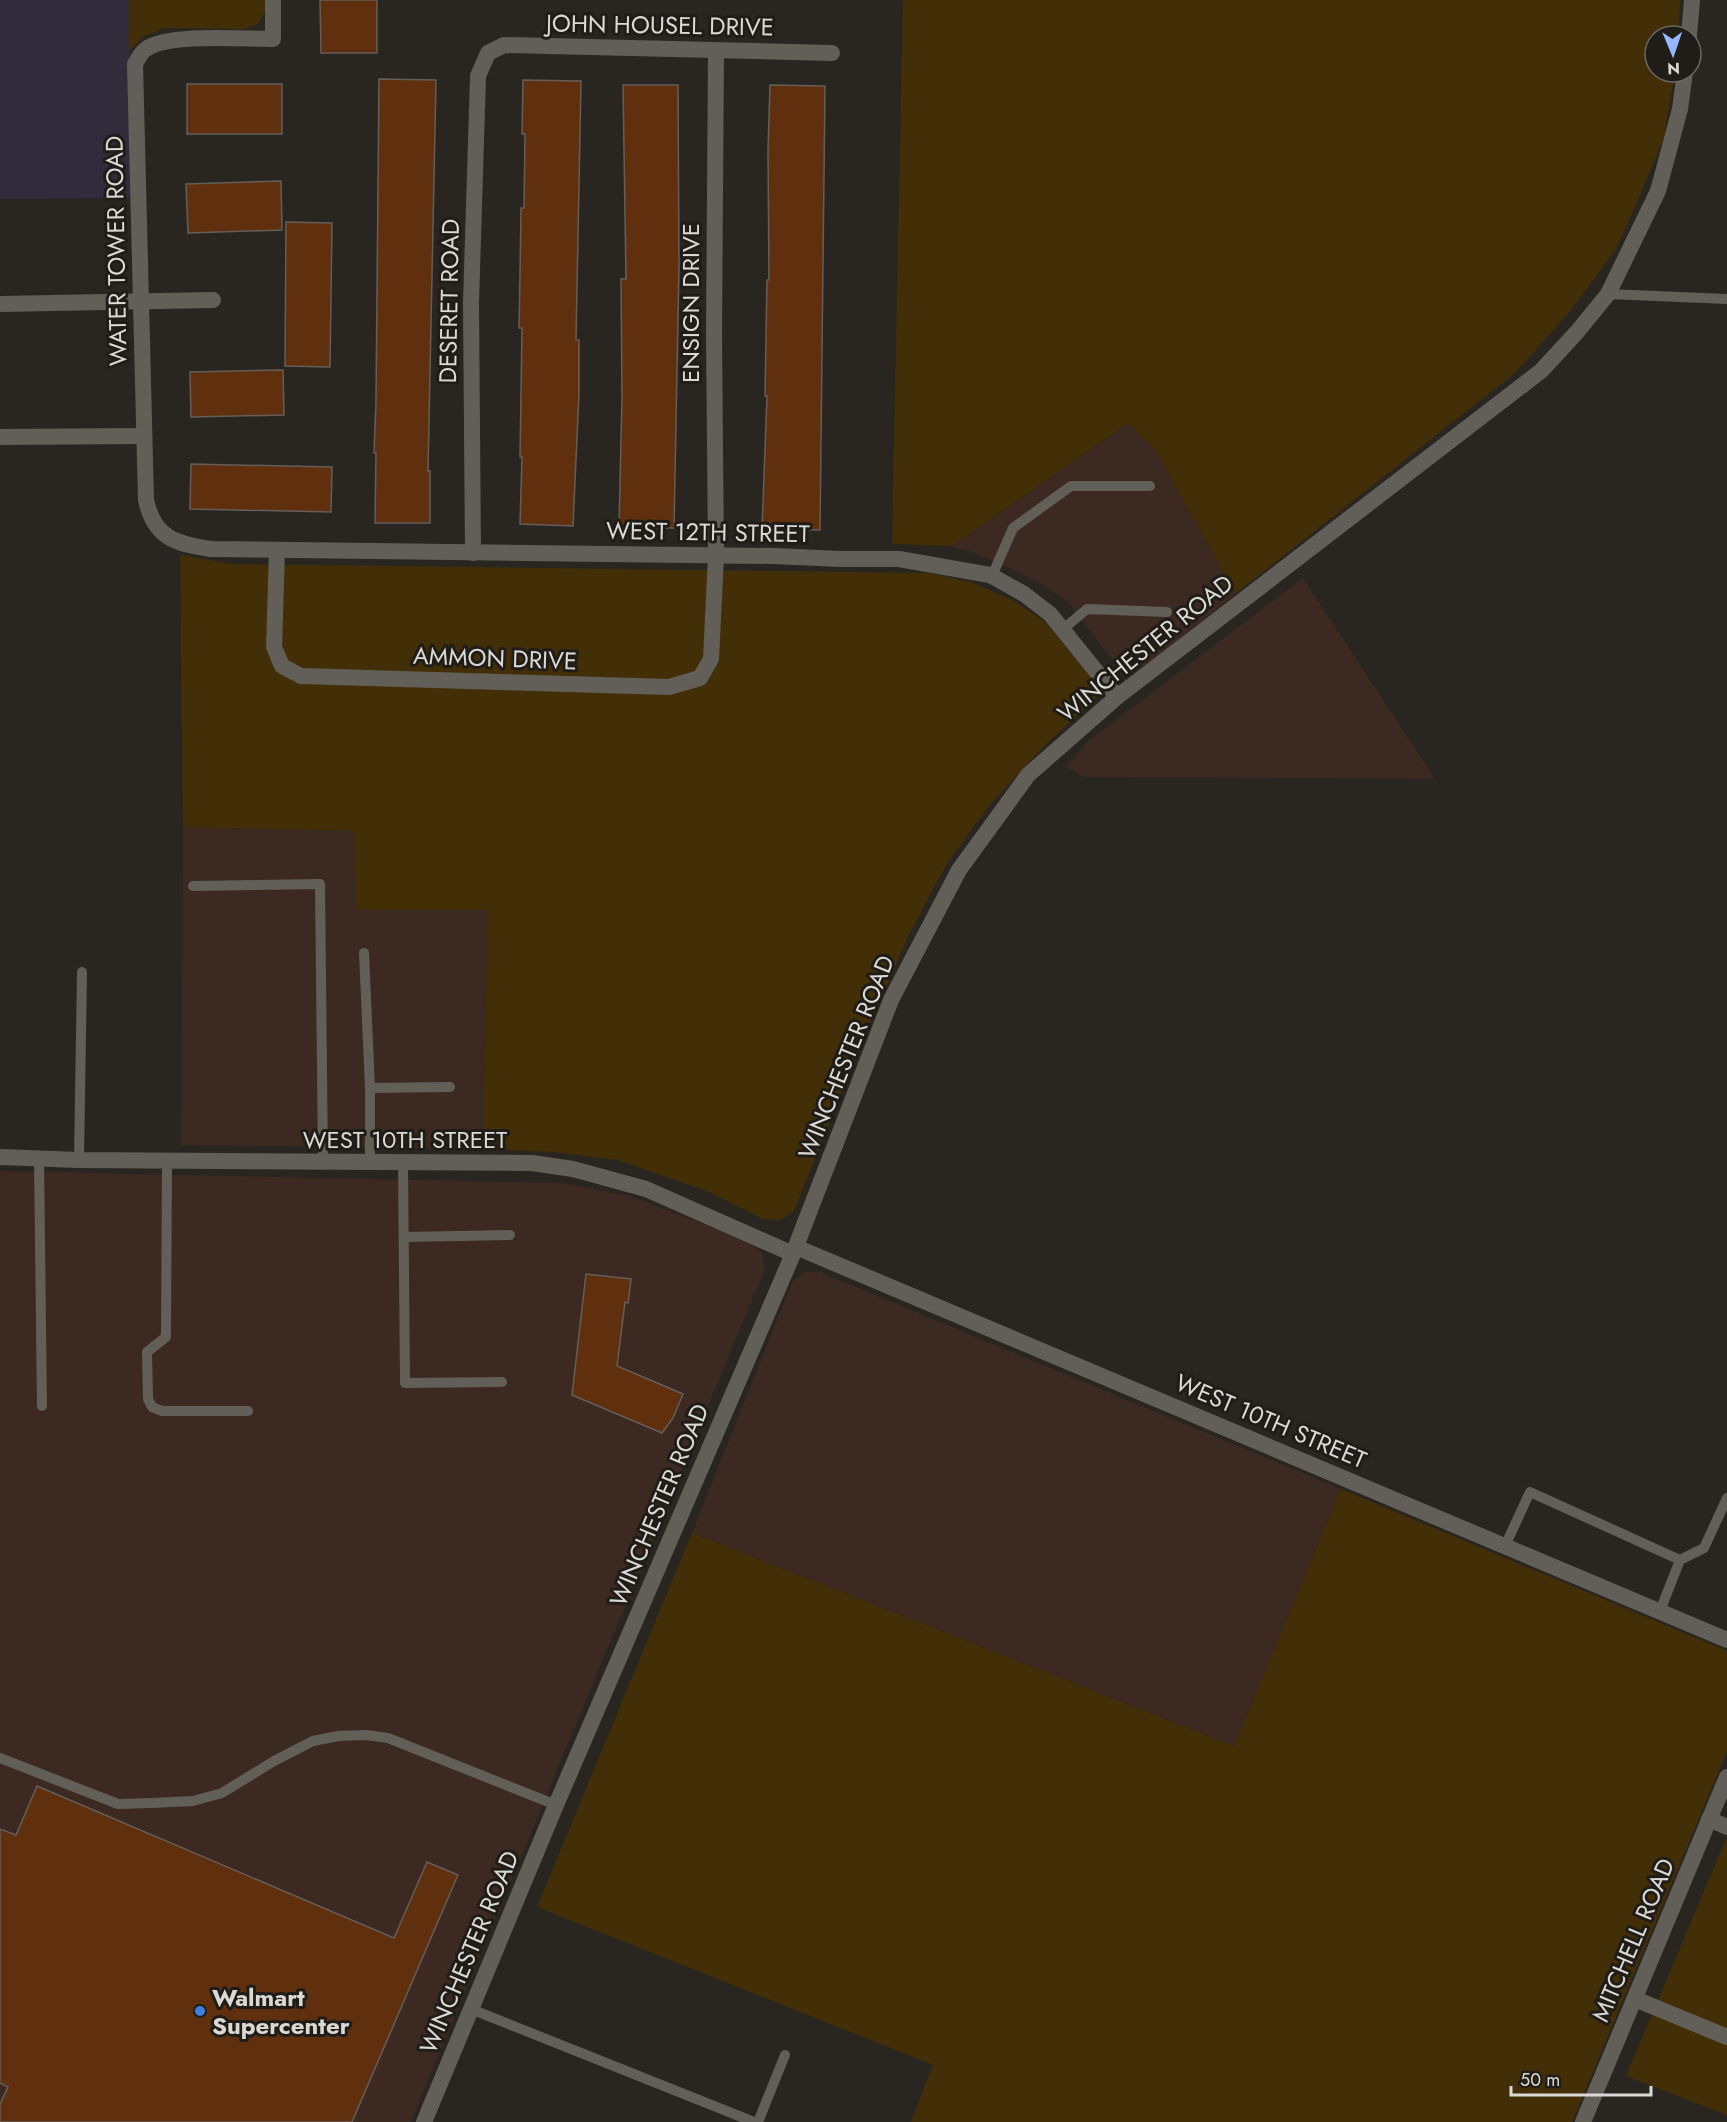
<svg xmlns="http://www.w3.org/2000/svg" width="1727" height="2122" font-family="Jost,sans-serif">
  <style>
    .commercial { fill: #3b2922 }
    .industrial { fill: #312b3b }
    .green { fill: #422f07 }
    .building { fill: #60300e; stroke: #645e5b; stroke-width: 1.5 }
    .lines { fill: none; stroke-linecap: round; stroke-linejoin: round }
    .service { stroke: #625f59; stroke-width: 10 }
    .minor { stroke: #625f59; stroke-width: 16 }
    .tertiary { stroke: #625f59; stroke-width: 16 }
    .shop-dot { fill: #3f7fe0; stroke: #201d18; stroke-width: 2 }
    .labels { text-anchor: middle; dominant-baseline: central; stroke-width: 6; stroke-linejoin: round; paint-order: stroke }
    .street-label { font-size: 24px; fill: #dbd9d5; stroke: #201d18 }
    .poi-label { font-size: 24px; font-weight: bold; fill: #dbd9d5; stroke: #201d18; text-anchor: start }
  </style>
  <rect width="100%" height="100%" fill="#292621"/>
  <!-- commercial -->
  <g class="commercial">
    <polygon points="1128,423 1155,450 1236,593 1147,665 1134,669 1116,665 1069,603 1040,583 983,556 952,546"/>
    <polygon points="1303,578 1435,779 1083,777 1066,766 1091,739"/>
    <polygon points="183,827 355,831 356,910 488,910 483,1149 181,1145"/>
    <polygon points="0,1171 561,1183 627,1195 746,1240 762,1253 765,1269 411,2122 0,2122"/>
    <polygon points="806,1272 820,1272 1341,1489 1234,1746 692,1533 793,1280"/>
  </g>
  <!-- industrial -->
  <polygon class="industrial" points="0,0 129,0 131,198 0,199"/>
  <!-- green -->
  <g class="green">
    <polygon points="129,0 266,0 266,9 259,23 245,29 164,28 143,37 129,51"/>
    <polygon points="903,0 1680,0 1678,36 1655,36 1655,72 1675,72 1664,137 1641,193 1616,249 1571,310 1515,373 1236,593 1155,450 1128,423 952,546 892,544"/>
    <polygon points="180,555 231,564 928,573 974,583 1014,601 1045,622 1094,681 1096,698 1043,747 989,806 947,863 909,935 861,1043 794,1211 780,1220 763,1219 704,1190 617,1160 554,1152 483,1149 488,910 356,910 354,831 183,827"/>
    <polygon points="1341,1489 1727,1651 1727,1751 1572,2122 911,2122 933,2065 537,1907 692,1533 1234,1746"/>
    <polygon points="1727,1837 1727,2115 1626,2076"/>
  </g>
  <!-- building -->
  <g class="building">
    <polygon points="320,0 377,0 377,53 321,53"/>
    <polygon points="379,79 436,80 428,471 430,471 430,523 375,523 376,453 374,453 376,401"/>
    <polygon points="523,80 581,81 576,340 579,340 579,393 573,526 520,524 522,457 520,457 522,328 519,328 520,275 521,208 524,208 525,134 522,134"/>
    <rect x="187" y="84" width="95" height="50"/>
    <polygon points="623,85 678,85 679,266 674,528 619,527 622,396 621,279 626,279"/>
    <polygon points="770,85 825,86 820,530 762,529 767,396 765,396 767,280 769,280 768,150"/>
    <polygon points="281,181 282,230 188,233 186,184"/>
    <polygon points="286,222 332,223 330,367 285,366"/>
    <polygon points="283,370 284,415 191,417 190,372"/>
    <polygon points="191,464 332,467 331,512 190,509"/>
    <polygon points="586,1274 631,1279 628,1303 625,1302 617,1366 683,1394 673,1418 662,1433 572,1395"/>
    <polygon points="37,1786 394,1938 427,1862 458,1875 352,2122 0,2122 0,2104 8,2087 0,2083 0,1829 16,1835"/>
  </g>
  <g class="lines">
    <!-- service -->
    <g class="service">
      <polyline points="1608,294 1727,299"/>
      <polyline points="992,576 1013,528 1071,486 1150,486"/>
      <polyline points="1062,630 1087,609 1167,612"/>
      <polyline points="193,886 320,884 323,1163"/>
      <polyline points="364,953 370,1088 370,1164"/>
      <polyline points="370,1088 450,1087"/>
      <polyline points="39,1159 42,1406"/>
      <polyline points="79,1160 82,972"/>
      <polyline points="167,1161 166,1337 147,1352 148,1399 152,1407 162,1411 248,1411"/>
      <polyline points="403,1163 405,1383 502,1382"/>
      <polyline points="404,1237 510,1235"/>
      <polyline points="1505,1546 1530,1492 1680,1560"/>
      <polyline points="1660,1611 1680,1560 1704,1548 1727,1498"/>
      <polyline points="0,1758 118,1804 152,1803 193,1801 222,1793 274,1761 313,1741 338,1736 366,1735 388,1738 556,1805"/>
      <polyline points="471,2009 754,2122"/>
      <polyline points="758,2122 785,2055"/>
    </g>
    <!-- minor -->
    <g class="minor">
      <path d="M 273,0 L 273,39 C 243,39 168,33 146,49 C 141,52 138,59 135,64 L 146,500 C 154,538 176,544 211,549 L 773,556 L 840,559 L 899,559 L 990,575 L 1024,594 L 1050,614 L 1117,697"/>
      <polyline points="0,304 213,300"/>
      <polyline points="0,437 144,436"/>
      <polyline points="277,550 274,647 282,666 301,676 669,687 700,678 711,659 716,556 714,335 716,51"/>
      <polyline points="473,553 471,303 478,76 488,53 504,45 832,53"/>
      <polyline points="0,1157 79,1160 532,1163 573,1169 646,1189 793,1254"/>
      <polyline points="796,1247 1727,1640"/>
      <polyline points="1709,1819 1727,1827"/>
      <polyline points="1635,1999 1727,2037"/>
      <polyline points="1583,2122 1727,1777"/>
    </g>
    <!-- tertiary -->
    <g class="tertiary">
      <polyline points="1689,36 1692,0"/>
      <polyline points="424,2122 556,1805 793,1254 891,1000 959,870 1028,775 1117,697 1541,371 1577,332 1608,294 1658,191 1680,109 1685,72"/>
    </g>
  </g>
  <!-- markers -->
  <circle class="shop-dot" cx="200" cy="2011" r="6"/>
  <g class="labels">
    <!-- street labels -->
    <g class="street-label">
      <text transform="translate(660 25) rotate(1)">JOHN HOUSEL DRIVE</text>
      <text transform="translate(116 251) rotate(-91)">WATER TOWER ROAD</text>
      <text transform="translate(449 301) rotate(-89)">DESERET ROAD</text>
      <text transform="translate(690 303) rotate(-90)">ENSIGN DRIVE</text>
      <text transform="translate(708 532) rotate(1)">WEST 12TH STREET</text>
      <text transform="translate(1145 648) rotate(-39)">WINCHESTER ROAD</text>
      <text transform="translate(495 658) rotate(2)">AMMON DRIVE</text>
      <text transform="translate(846 1057) rotate(-68)">WINCHESTER ROAD</text>
      <text x="405" y="1139">WEST 10TH STREET</text>
      <text transform="translate(1271 1421) rotate(23)">WEST 10TH STREET</text>
      <text transform="translate(659 1505) rotate(-67)">WINCHESTER ROAD</text>
      <text transform="translate(1633 1940) rotate(-67)">MITCHELL ROAD</text>
      <text transform="translate(469 1952) rotate(-67)">WINCHESTER ROAD</text>
    </g>
    <!-- poi labels -->
    <g class="poi-label">
      <text x="212" y="1997">Walmart<tspan x="212" dy="28">Supercenter</tspan></text>
    </g>
  </g>
  <!-- north arrow -->
  <g transform="translate(1673 54) rotate(178)"><circle r="28" fill="#201d18" stroke="#6b6864" stroke-width="1.5"/>
  <path d="M0-4.5L10 22L0 15L-10 22Z" fill="#97b6fd"/>
  <text y="-9" font-size="16" font-weight="bold" text-anchor="middle" fill="#dbd9d5">N</text>
  </g>
  <!-- scale -->
  <path d="M1511 2086v9h140v-9" fill="none" stroke="#dbd9d5" stroke-width="3"/>
  <text x="1520" y="2086" font-size="18" fill="#dbd9d5" stroke="#201d18" stroke-width="4.5" paint-order="stroke">50 m</text>
</svg>
